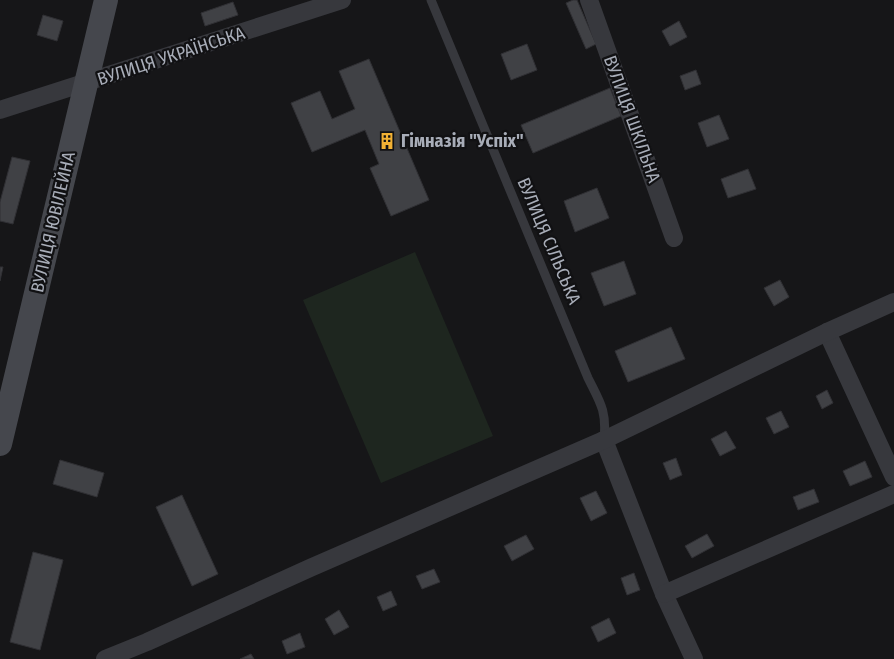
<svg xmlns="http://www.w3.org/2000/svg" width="894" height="659" font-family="'Fira Sans Condensed',sans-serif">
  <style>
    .green { fill: #1e261f }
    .building { fill: #404145; stroke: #303034 }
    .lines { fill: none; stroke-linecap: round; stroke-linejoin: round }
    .lane { stroke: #37383d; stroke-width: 9 }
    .street { stroke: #37383d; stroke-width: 18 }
    .secondary { stroke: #45474d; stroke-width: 24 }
    .labels { text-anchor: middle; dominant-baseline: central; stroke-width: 4.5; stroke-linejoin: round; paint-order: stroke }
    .street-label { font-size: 18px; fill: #a8adb8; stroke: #111113 }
    .poi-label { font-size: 18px; font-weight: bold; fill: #a8adb8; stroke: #111113; text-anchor: start }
  </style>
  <rect width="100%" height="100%" fill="#161618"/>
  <!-- green -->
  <polygon class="green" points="415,252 493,436 381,483 303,300"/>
  <!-- building -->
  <g class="building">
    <polygon points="573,0 577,0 596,44 586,49 566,3"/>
    <polygon points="233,2 238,15 205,26 201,13"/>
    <polygon points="43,15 63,21 57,41 37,35"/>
    <polygon points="679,21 687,37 670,46 662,31"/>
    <polygon points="527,44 537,70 511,80 501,54"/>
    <polygon points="369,59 429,200 391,216 370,168 379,164 365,130 312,152 291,103 320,91 332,119 355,109 339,71"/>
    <polygon points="696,70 701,84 685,90 680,76"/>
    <polygon points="610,88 621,116 533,153 521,125"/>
    <polygon points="719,115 729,139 707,147 698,123"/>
    <polygon points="12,157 30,161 13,224 0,221 0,202"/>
    <polygon points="748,169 756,189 728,198 721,179"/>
    <polygon points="597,188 609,218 575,232 564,201"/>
    <polygon points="624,261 636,294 604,306 591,273"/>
    <polygon points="0,267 3,267 0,281"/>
    <polygon points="780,280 789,297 774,306 764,288"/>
    <polygon points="671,327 685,359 628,382 615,351"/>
    <polygon points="827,390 833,403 822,409 816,396"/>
    <polygon points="781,411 789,427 774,434 766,418"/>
    <polygon points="726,431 736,448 720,456 711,439"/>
    <polygon points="676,458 682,475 670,480 663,463"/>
    <polygon points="60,460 104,473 97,497 53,484"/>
    <polygon points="865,461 872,477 850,486 843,471"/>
    <polygon points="814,489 819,502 798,510 793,497"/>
    <polygon points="596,491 607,513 591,521 580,498"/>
    <polygon points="182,495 218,574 192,586 156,507"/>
    <polygon points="707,534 714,546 692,558 685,546"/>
    <polygon points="526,535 534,549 512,561 504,546"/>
    <polygon points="33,552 63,560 40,650 10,642"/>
    <polygon points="434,569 440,582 422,589 416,576"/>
    <polygon points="634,573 640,590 627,595 621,578"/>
    <polygon points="391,591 397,605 383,611 377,597"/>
    <polygon points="339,610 349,627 334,635 325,619"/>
    <polygon points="609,618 616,633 598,642 591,627"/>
    <polygon points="300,633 305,647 287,654 282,641"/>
    <polygon points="251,654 254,659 240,659"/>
  </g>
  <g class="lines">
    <!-- lane -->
    <path class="lane" d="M 431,0 L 588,378 C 600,402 607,411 604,439"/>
    <!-- street -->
    <g class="street">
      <polyline points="589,0 674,238"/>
      <polyline points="0,110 342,0"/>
      <polyline points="827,332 894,477"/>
      <polyline points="604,440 664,594 694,659"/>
      <polyline points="664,594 894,494"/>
      <polyline points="105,659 147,642 310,568 604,440 827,332 894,302"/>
    </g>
    <!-- secondary -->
    <polyline class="secondary" points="0,444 106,0"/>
  </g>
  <!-- icons -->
  <defs>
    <g id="building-bare" transform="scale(1.35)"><path d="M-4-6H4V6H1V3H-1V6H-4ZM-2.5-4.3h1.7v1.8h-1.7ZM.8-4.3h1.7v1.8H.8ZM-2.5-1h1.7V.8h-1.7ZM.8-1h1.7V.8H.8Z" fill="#f2b134" stroke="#111113" stroke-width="2.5" paint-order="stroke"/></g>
  </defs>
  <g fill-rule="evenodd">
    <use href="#building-bare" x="387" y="141"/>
  </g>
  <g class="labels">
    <!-- street labels -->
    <g class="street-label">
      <text transform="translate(171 56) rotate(-18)">ВУЛИЦЯ УКРАЇНСЬКА</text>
      <text transform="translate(632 119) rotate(70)">ВУЛИЦЯ ШКІЛЬНА</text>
      <text transform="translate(53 222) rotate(-77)">ВУЛИЦЯ ЮВІЛЕЙНА</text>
      <text transform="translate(549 241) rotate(67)">ВУЛИЦЯ СІЛЬСЬКА</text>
    </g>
    <!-- poi labels -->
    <g class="poi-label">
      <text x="401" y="141">Гімназія "Успіх"</text>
    </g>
  </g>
</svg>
